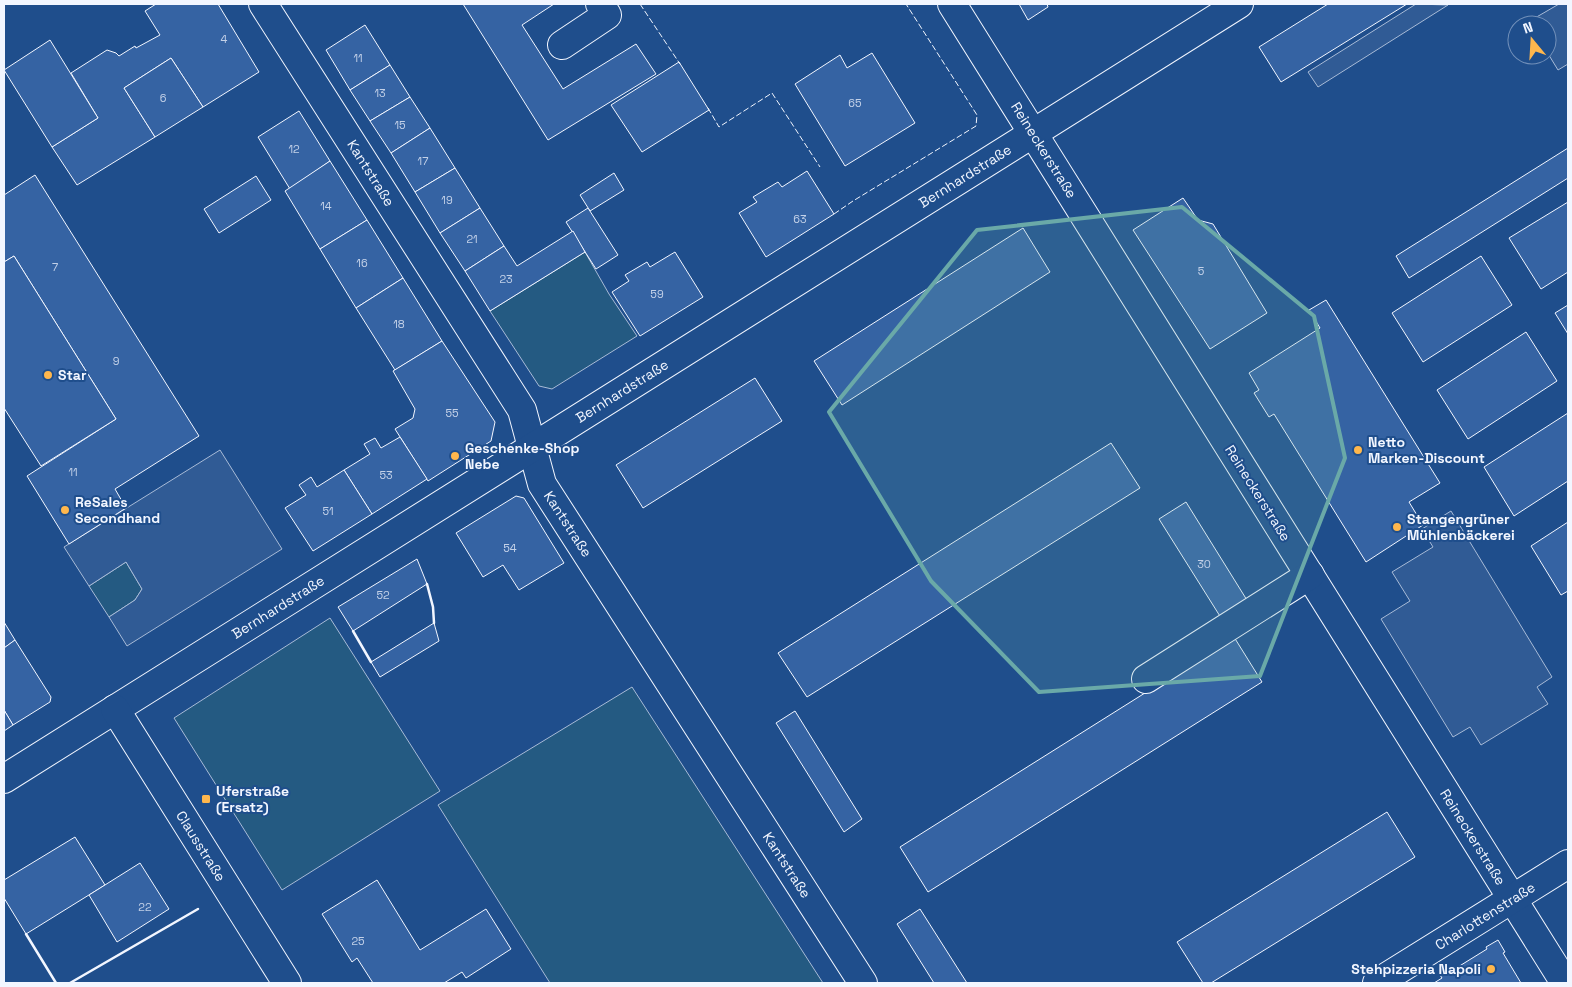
<svg xmlns="http://www.w3.org/2000/svg" width="1572" height="987" font-family="'Space Grotesk',sans-serif">
  <style>
    .green { fill: #245a82; stroke: #a8bbd7 }
    .parking { fill: #305b95; stroke: #a8bbd7 }
    .building { fill: #3563a3; stroke: #f2f6ff }
    .lines { fill: none; stroke-linecap: round; stroke-linejoin: round }
    .minor-casing { stroke: #f2f6ff; stroke-width: 30 }
    .major-casing { stroke: #f2f6ff; stroke-width: 30 }
    .minor { stroke: #1f4e8c; stroke-width: 28 }
    .major { stroke: #1f4e8c; stroke-width: 28 }
    .fence { stroke: #f2f6ff; stroke-width: 1; stroke-dasharray: 6 2.5; stroke-linecap: butt }
    .wall { stroke: #f2f6ff; stroke-width: 2.5 }
    .marked { fill: #6aa9a8; fill-opacity: 0.2; stroke: #6aa9a8; stroke-width: 4; stroke-linejoin: round }
    .poi-dot { fill: #ffb74d; stroke: #1f4e8c; stroke-width: 2 }
    .labels { text-anchor: middle; dominant-baseline: central; stroke-width: 4; stroke-linejoin: round; paint-order: stroke }
    .number-label { font-size: 11px; fill: #c3d1e8 }
    .street-label { font-size: 14px; fill: #f2f6ff; stroke: #1f4e8c }
    .poi-label { font-size: 14px; font-weight: bold; fill: #f2f6ff; stroke: #1f4e8c; text-anchor: start }
  </style>
  <rect width="100%" height="100%" fill="#1f4e8c"/>
  <!-- green -->
  <g class="green">
    <polygon points="585,252 609,294 637,336 552,389 539,386 490,311"/>
    <polygon points="126,562 142,589 135,600 109,617 89,586"/>
    <polygon points="330,618 440,791 282,890 174,718"/>
    <polygon points="632,687 823,983 550,983 438,805"/>
  </g>
  <!-- parking -->
  <g class="parking">
    <polygon points="1416,4 1448,5 1318,87 1308,72"/>
    <polygon points="1559,4 1568,4 1568,64 1558,70 1547,52 1547,25 1530,25 1528,22"/>
    <polygon points="220,450 282,549 127,646 109,617 135,600 142,589 126,562 89,586 64,547"/>
    <polygon points="1451,511 1552,677 1537,687 1548,704 1481,745 1470,727 1453,737 1381,619 1410,601 1392,572 1433,547 1422,529"/>
  </g>
  <!-- building -->
  <g class="building">
    <polygon points="156,4 218,4 259,72 203,107 171,58 124,88 155,137 77,185 52,147 98,118 71,73 107,50 116,53 119,56 135,46 136,48 160,35 145,11"/>
    <polygon points="463,4 554,4 522,25 563,89 636,44 656,74 548,140"/>
    <polygon points="1019,4 1047,4 1048,7 1028,20"/>
    <polygon points="1328,4 1407,4 1281,82 1259,47"/>
    <polygon points="365,25 390,65 350,90 326,50"/>
    <polygon points="50,40 98,118 52,147 4,70"/>
    <polygon points="872,53 915,123 845,166 795,84 840,55 847,68"/>
    <polygon points="171,58 203,107 155,137 124,88"/>
    <polygon points="679,62 709,110 642,152 611,105"/>
    <polygon points="390,65 410,97 370,121 350,90"/>
    <polygon points="410,97 430,128 391,153 370,121"/>
    <polygon points="299,111 330,161 290,189 258,137"/>
    <polygon points="430,128 455,168 415,192 391,153"/>
    <polygon points="1568,148 1568,178 1409,278 1396,256"/>
    <polygon points="330,161 367,220 320,249 285,191"/>
    <polygon points="455,168 480,208 440,233 415,192"/>
    <polygon points="807,171 834,214 766,257 739,213 757,202 753,197 778,182 782,187"/>
    <polygon points="614,173 624,190 590,211 580,195"/>
    <polygon points="35,175 199,436 115,489 126,508 69,544 27,476 116,419 14,256 4,262 4,195"/>
    <polygon points="256,176 271,200 219,233 204,209"/>
    <polygon points="1183,198 1198,220 1213,224 1267,313 1210,349 1133,230"/>
    <polygon points="1568,202 1568,272 1541,289 1509,238"/>
    <polygon points="480,208 504,246 465,271 440,233"/>
    <polygon points="588,208 618,255 596,269 566,222"/>
    <polygon points="367,220 403,278 356,308 320,249"/>
    <polygon points="1023,228 1050,272 842,405 814,361"/>
    <polygon points="573,231 585,252 490,311 465,271 504,246 517,266"/>
    <polygon points="675,252 703,297 640,336 612,292 629,281 625,275 647,262 650,267"/>
    <polygon points="14,256 116,419 41,466 4,408 4,262"/>
    <polygon points="1481,256 1512,305 1423,362 1392,313"/>
    <polygon points="403,278 442,341 395,370 356,308"/>
    <polygon points="1326,300 1440,483 1409,502 1423,525 1366,562 1274,414 1269,417 1254,393 1259,390 1249,373 1320,328 1309,310"/>
    <polygon points="1568,305 1568,334 1555,313"/>
    <polygon points="1526,332 1557,381 1468,439 1437,390"/>
    <polygon points="442,341 495,422 491,441 428,481 395,429 413,418 415,409 393,371"/>
    <polygon points="755,378 782,421 643,508 616,465"/>
    <polygon points="1568,413 1568,481 1514,516 1484,467"/>
    <polygon points="400,437 427,479 372,514 344,470 370,454 364,444 375,438 381,448"/>
    <polygon points="1111,443 1140,488 807,697 778,653"/>
    <polygon points="344,470 372,514 313,551 285,508 306,495 299,485 311,477 317,487"/>
    <polygon points="516,496 524,498 564,563 519,590 503,565 483,577 456,533"/>
    <polygon points="1186,502 1250,605 1223,621 1159,519"/>
    <polygon points="1568,522 1568,591 1561,595 1531,546"/>
    <polygon points="417,559 427,584 353,631 338,607"/>
    <polygon points="4,622 15,640 4,648"/>
    <polygon points="434,623 439,641 380,677 371,662"/>
    <polygon points="1234,637 1262,682 928,892 900,847"/>
    <polygon points="15,640 51,697 50,702 13,725 4,710 4,648"/>
    <polygon points="4,710 13,725 4,731"/>
    <polygon points="795,711 862,819 844,832 776,723"/>
    <polygon points="1387,812 1415,857 1211,983 1203,983 1177,942"/>
    <polygon points="75,837 105,885 26,934 4,898 4,880"/>
    <polygon points="140,863 169,909 117,942 89,895"/>
    <polygon points="377,880 420,950 486,909 511,949 466,978 462,972 444,983 373,983 357,958 352,962 322,914"/>
    <polygon points="920,909 967,983 934,983 897,924"/>
    <polygon points="1498,940 1505,952 1503,953 1521,983 1434,983 1442,978 1440,975 1452,968 1453,970 1487,949 1486,947"/>
  </g>
  <g class="lines">
    <!-- minor casing -->
    <g class="minor-casing">
      <g id="minor">
        <polyline points="263,4 522,410 542,484 863,983"/>
        <polyline points="952,4 1565,983"/>
        <polyline points="562,45 607,15 600,4"/>
        <polyline points="1146,679 1310,575"/>
        <polyline points="4,779 1239,4"/>
        <polyline points="1377,983 1568,864"/>
      </g>
    </g>
    <!-- major casing -->
    <g class="major-casing">
      <polyline id="major" points="115,709 287,983"/>
    </g>
    <!-- minor -->
    <use href="#minor" class="minor"/>
    <!-- major -->
    <use href="#major" class="major"/>
    <!-- fence -->
    <g class="fence">
      <polyline points="640,4 680,64"/>
      <polyline points="708,108 719,127 772,93 820,167"/>
      <polyline points="834,214 853,201 976,126 977,115 906,4"/>
    </g>
    <!-- wall -->
    <g class="wall">
      <polyline points="427,584 433,607 434,623"/>
      <polyline points="353,631 371,662"/>
      <polyline points="26,934 56,983"/>
      <polyline points="70,983 198,909"/>
    </g>
  </g>
  <!-- marked area -->
  <path class="marked" d="M 1182,207 L 1314,316 L 1345,458 L 1260,676 L 1039,692 L 931,581 L 829,412 L 977,230 Z"/>
  <!-- markers -->
  <g class="poi-dot">
    <circle cx="48" cy="375" r="5"/>
    <circle cx="1358" cy="450" r="5"/>
    <circle cx="455" cy="456" r="5"/>
    <circle cx="65" cy="510" r="5"/>
    <circle cx="1397" cy="527" r="5"/>
    <rect x="201" y="794" width="10" height="10" rx="2.5"/>
    <circle cx="1491" cy="969" r="5"/>
  </g>
  <g class="labels">
    <!-- number labels -->
    <g class="number-label">
      <text x="224" y="39">4</text>
      <text x="358" y="58">11</text>
      <text x="380" y="93">13</text>
      <text x="163" y="98">6</text>
      <text x="855" y="103">65</text>
      <text x="400" y="125">15</text>
      <text x="294" y="149">12</text>
      <text x="423" y="161">17</text>
      <text x="447" y="200">19</text>
      <text x="326" y="206">14</text>
      <text x="800" y="219">63</text>
      <text x="472" y="239">21</text>
      <text x="362" y="263">16</text>
      <text x="55" y="267">7</text>
      <text x="1201" y="271">5</text>
      <text x="506" y="279">23</text>
      <text x="657" y="294">59</text>
      <text x="399" y="324">18</text>
      <text x="116" y="361">9</text>
      <text x="452" y="413">55</text>
      <text x="73" y="472">11</text>
      <text x="386" y="475">53</text>
      <text x="328" y="511">51</text>
      <text x="510" y="548">54</text>
      <text x="1204" y="564">30</text>
      <text x="383" y="595">52</text>
      <text x="145" y="907">22</text>
      <text x="358" y="941">25</text>
    </g>
    <!-- street labels -->
    <g class="street-label">
      <text transform="translate(1044 150) rotate(58)">Reineckerstraße</text>
      <text transform="translate(371 173) rotate(58)">Kantstraße</text>
      <text transform="translate(965 176) rotate(-32)">Bernhardstraße</text>
      <text transform="translate(622 391) rotate(-32)">Bernhardstraße</text>
      <text transform="translate(1258 493) rotate(58)">Reineckerstraße</text>
      <text transform="translate(568 524) rotate(57)">Kantstraße</text>
      <text transform="translate(278 607) rotate(-32)">Bernhardstraße</text>
      <text transform="translate(1473 837) rotate(58)">Reineckerstraße</text>
      <text transform="translate(201 846) rotate(58)">Clausstraße</text>
      <text transform="translate(787 865) rotate(57)">Kantstraße</text>
      <text transform="translate(1485 916) rotate(-32)">Charlottenstraße</text>
    </g>
    <!-- poi labels -->
    <g class="poi-label">
      <text x="58" y="375">Star</text>
      <text x="1368" y="442">Netto<tspan x="1368" dy="16">Marken-Discount</tspan></text>
      <text x="465" y="448">Geschenke-Shop<tspan x="465" dy="16">Nebe</tspan></text>
      <text x="75" y="502">ReSales<tspan x="75" dy="16">Secondhand</tspan></text>
      <text x="1407" y="519">Stangengrüner<tspan x="1407" dy="16">Mühlenbäckerei</tspan></text>
      <text x="216" y="791">Uferstraße<tspan x="216" dy="16">(Ersatz)</tspan></text>
      <text x="1481" y="969" text-anchor="end">Stehpizzeria Napoli</text>
    </g>
  </g>
  <!-- border -->
  <rect width="1572" height="987" fill="none" stroke="#f2f6ff" stroke-width="10"/>
  <!-- north arrow -->
  <g transform="translate(1532 40) rotate(342)"><circle r="24" fill="#1f4e8c" stroke="#7391ba"/>
  <path d="M0-4L9 19L0 12L-9 19Z" fill="#ffb74d"/>
  <text y="-8" font-size="14" font-weight="bold" text-anchor="middle" fill="#f2f6ff">N</text>
  </g>
</svg>
